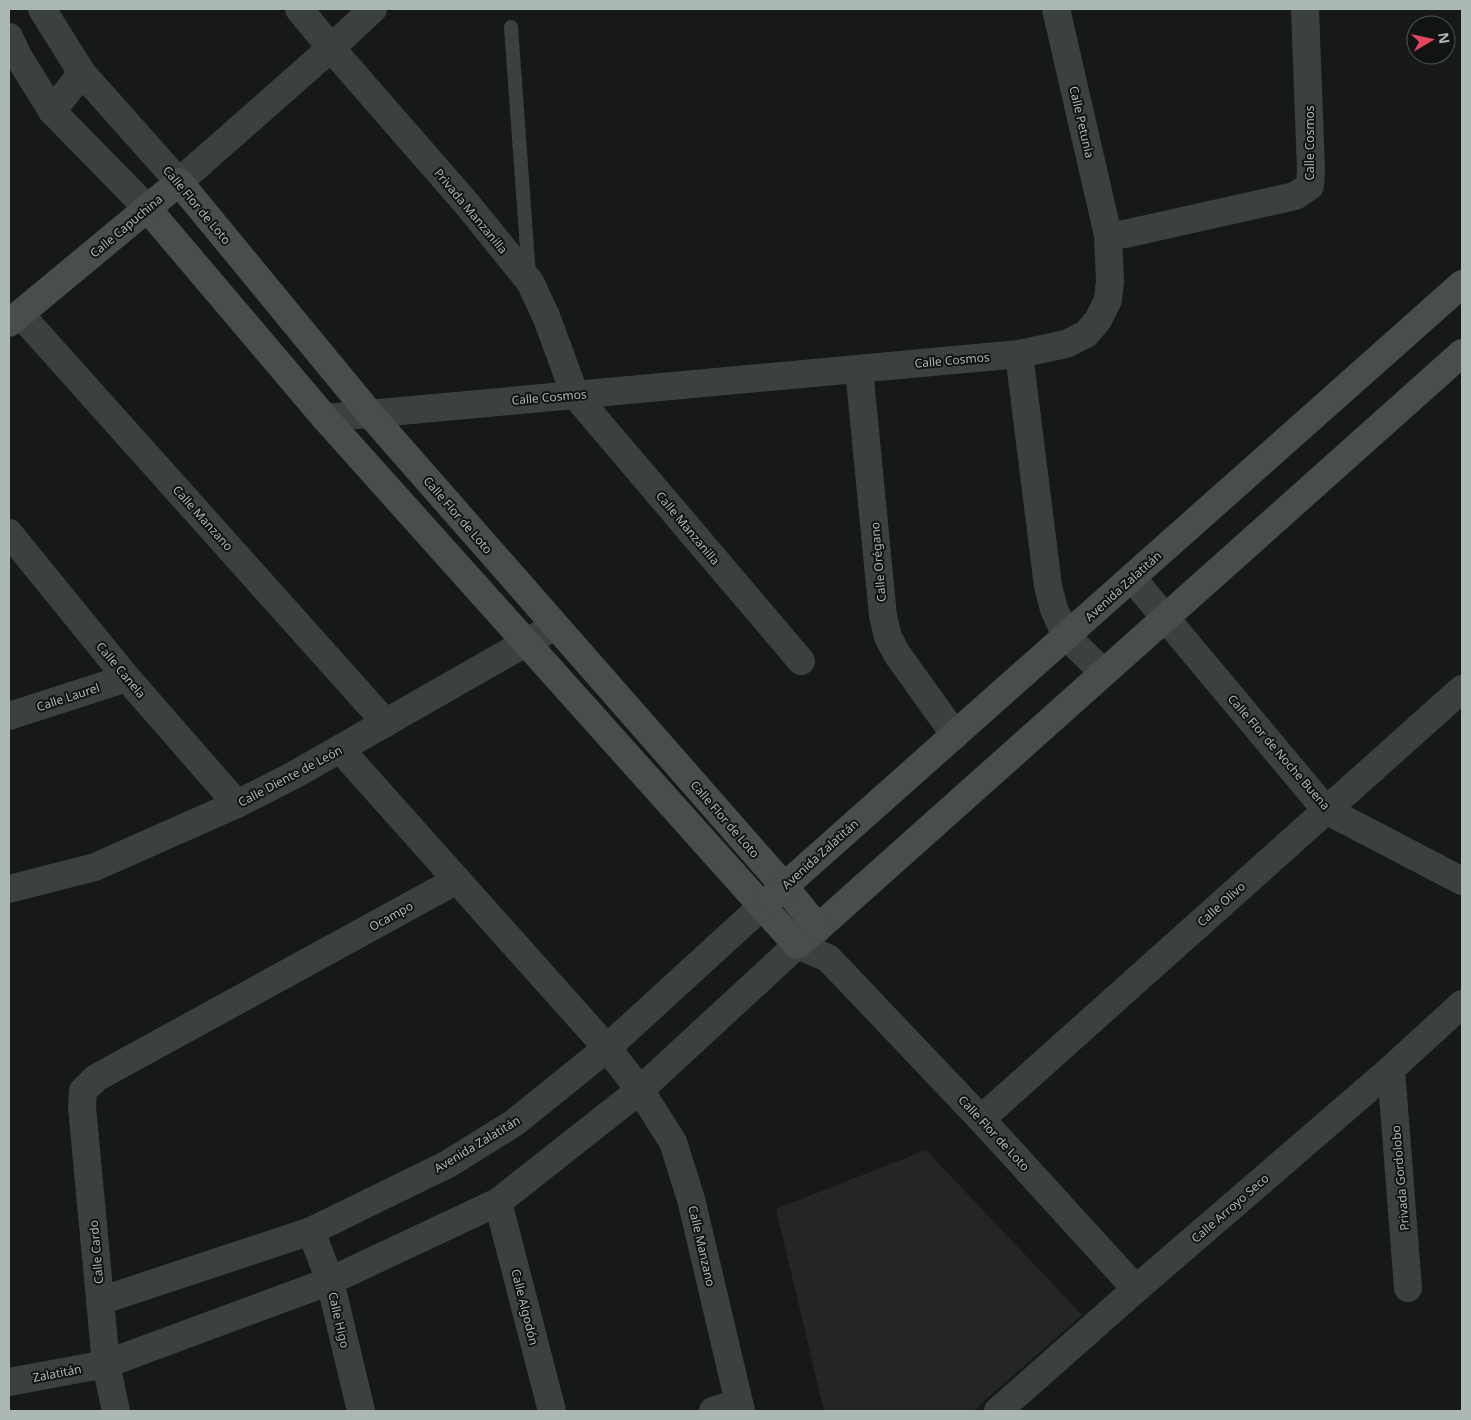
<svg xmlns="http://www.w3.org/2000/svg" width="1471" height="1420" font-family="'Noto Sans',sans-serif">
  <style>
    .built { fill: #242626 }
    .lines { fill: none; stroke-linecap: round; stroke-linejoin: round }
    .lane { stroke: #3b4040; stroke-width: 14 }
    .street { stroke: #3b4040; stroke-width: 28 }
    .secondary { stroke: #474e4d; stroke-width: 28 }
    .labels { text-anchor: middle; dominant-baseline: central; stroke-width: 4; stroke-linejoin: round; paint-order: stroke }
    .street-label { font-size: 12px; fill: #abb8b6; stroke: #121414 }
  </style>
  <rect width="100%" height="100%" fill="#171919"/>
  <!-- built -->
  <polygon class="built" points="926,1150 1082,1315 973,1411 824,1411 776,1209"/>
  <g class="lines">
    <!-- lane -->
    <polyline class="lane" points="511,27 529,276"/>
    <!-- street -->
    <g class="street">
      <polyline points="42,9 82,73 179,182 331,48 373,9"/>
      <polyline points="299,9 331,48 467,204 530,282 546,316 575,395 801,661"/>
      <polyline points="9,37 18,56 52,111 147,208"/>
      <polyline points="52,111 82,73"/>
      <polyline points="1108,235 1125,234 1295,196 1310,186 1311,170 1305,9"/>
      <polyline points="20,314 386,723"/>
      <polyline points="1019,354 1048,586 1054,609 1066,636 1103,672"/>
      <polyline points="859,369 883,616 888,637 897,654 955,735"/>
      <polyline points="325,418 1019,354 1066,344 1086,334 1098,320 1108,300 1110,281 1108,235 1056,9"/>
      <polyline points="9,533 127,678 237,804"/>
      <polyline points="1132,578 1326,810 1462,881"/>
      <polyline points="9,716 127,678"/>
      <polyline points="340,749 607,1048 640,1090 673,1142 691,1199 741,1411"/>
      <polyline points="9,889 95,867 237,804 294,775 555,626"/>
      <polyline points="1391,1069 1408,1288"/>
      <polyline points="981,1119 1462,689"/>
      <polyline points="498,1202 552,1411"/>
      <polyline points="311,1231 330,1281 361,1411"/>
      <polyline points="100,1301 311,1231 448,1164 514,1123 607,1048 761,907"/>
      <polyline points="9,1382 106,1364 330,1281 498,1202 640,1090 797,945 828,958 981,1119 1136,1289"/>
      <polyline points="116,1411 106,1364 82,1107 83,1091 96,1078 457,880"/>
      <polyline points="713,1411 739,1403"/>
      <polyline points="998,1411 1136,1289 1391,1069 1462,1004"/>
    </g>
    <!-- secondary -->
    <g class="secondary">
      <polyline points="147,208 325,418 797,945 818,928 1462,353"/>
      <polyline points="9,323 179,182 370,414 784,886 818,928"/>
      <polyline points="770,899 1462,284"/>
    </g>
  </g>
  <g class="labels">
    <!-- street labels -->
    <g class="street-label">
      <text transform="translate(1082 122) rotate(77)">Calle Petunia</text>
      <text transform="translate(1309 143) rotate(-90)">Calle Cosmos</text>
      <text transform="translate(197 205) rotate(50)">Calle Flor de Loto</text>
      <text transform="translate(471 211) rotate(50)">Privada Manzanilla</text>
      <text transform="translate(126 226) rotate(-40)">Calle Capuchina</text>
      <text transform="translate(952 360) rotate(-5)">Calle Cosmos</text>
      <text transform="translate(549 397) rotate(-5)">Calle Cosmos</text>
      <text transform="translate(458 515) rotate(49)">Calle Flor de Loto</text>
      <text transform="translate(203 518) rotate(48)">Calle Manzano</text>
      <text transform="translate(688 528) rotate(50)">Calle Manzanilla</text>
      <text transform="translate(878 562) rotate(-95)">Calle Orégano</text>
      <text transform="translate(1123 586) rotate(-42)">Avenida Zalatitán</text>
      <text transform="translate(121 670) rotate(50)">Calle Canela</text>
      <text transform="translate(68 697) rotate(-18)">Calle Laurel</text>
      <text transform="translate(1279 752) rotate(49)">Calle Flor de Noche Buena</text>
      <text transform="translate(290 776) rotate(-28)">Calle Diente de León</text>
      <text transform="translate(725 819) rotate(49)">Calle Flor de Loto</text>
      <text transform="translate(820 854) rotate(-42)">Avenida Zalatitán</text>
      <text transform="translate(1221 904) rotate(-42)">Calle Olivo</text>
      <text transform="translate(391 916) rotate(-29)">Ocampo</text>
      <text transform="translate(994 1133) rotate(47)">Calle Flor de Loto</text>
      <text transform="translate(477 1144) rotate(-31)">Avenida Zalatitán</text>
      <text transform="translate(1400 1178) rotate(-95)">Privada Gordolobo</text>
      <text transform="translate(1230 1208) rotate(-41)">Calle Arroyo Seco</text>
      <text transform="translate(702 1246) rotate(77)">Calle Manzano</text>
      <text transform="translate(96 1252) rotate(-95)">Calle Cardo</text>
      <text transform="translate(525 1307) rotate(76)">Calle Algodón</text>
      <text transform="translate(339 1320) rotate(77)">Calle Higo</text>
      <text transform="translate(57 1373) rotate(-11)">Zalatitán</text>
    </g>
  </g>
  <!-- border -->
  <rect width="1471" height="1420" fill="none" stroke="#abb8b6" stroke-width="20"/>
  <!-- north arrow -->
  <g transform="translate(1431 40) rotate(81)"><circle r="24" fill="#121414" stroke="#4f5655"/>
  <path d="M0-4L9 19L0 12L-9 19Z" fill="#e1475b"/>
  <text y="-8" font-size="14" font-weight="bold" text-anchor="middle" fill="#abb8b6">N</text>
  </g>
</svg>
